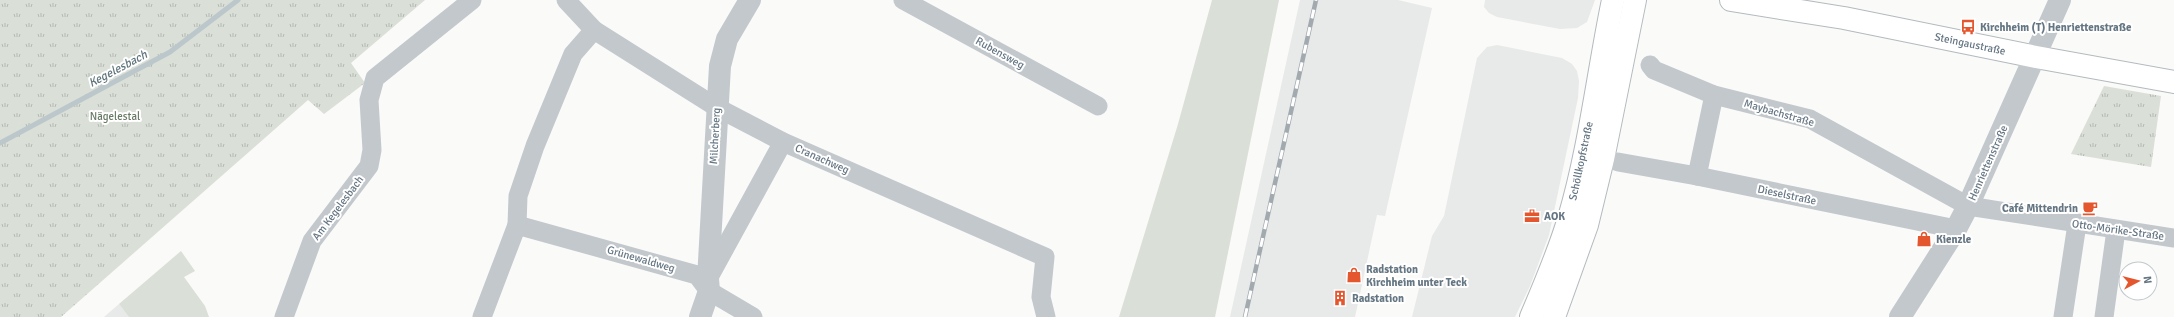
<svg xmlns="http://www.w3.org/2000/svg" width="2174" height="317" font-family="Signika,sans-serif">
  <style>
    .built { fill: #e8e9e9 }
    .grass { fill: #dadfd7 }
    .park { fill: url(#park-tufts) }
    .lines { fill: none; stroke-linecap: round; stroke-linejoin: round }
    .stream { stroke: #bbc7cb; stroke-width: 5 }
    .secondary-casing { stroke: #b3babf; stroke-width: 24 }
    .minor { stroke: #c3c8cc; stroke-width: 19 }
    .tertiary { stroke: #c3c8cc; stroke-width: 22 }
    .secondary { stroke: #fff; stroke-width: 22 }
    .rail-casing { stroke: #a2aab0; stroke-width: 4.5 }
    .rail { stroke: #fff; stroke-width: 3; stroke-dasharray: 9; stroke-linecap: butt }
    .labels { text-anchor: middle; dominant-baseline: central; stroke-width: 4; stroke-linejoin: round; paint-order: stroke }
    .poi-label { font-size: 11px; font-weight: bold; fill: #657683; stroke: #fff; text-anchor: start }
    .street-label { font-size: 11px; fill: #657683; stroke: #fff }
    .park-label { font-size: 11px; fill: #687a64; stroke: #fff }
    .water-label { font-size: 12px; font-style: italic; fill: #60757c; stroke: #fff }
  </style>
  <defs>
    <pattern id="park-tufts" width="24" height="20" patternUnits="userSpaceOnUse"><rect width="24" height="20" fill="#dadfd7"/><path d="M3 7l-1-3M5 7V3M7 7l1-3M15 17l-1-3M17 17v-4M19 17l1-3" fill="none" stroke="#b4b9b4"/></pattern>
  </defs>
  <rect width="100%" height="100%" fill="#fafaf8"/>
  <!-- built -->
  <g class="built">
    <polygon points="1300,0 1398,0 1432,8 1385,216 1377,215 1355,317 1230,317"/>
    <polygon points="1485,0 1595,0 1587,22 1577,28 1560,29 1497,17 1489,13 1484,7"/>
    <polygon points="1497,45 1562,58 1572,64 1577,71 1579,81 1578,98 1549,235 1530,286 1515,317 1412,317 1432,236 1444,216 1477,58 1487,47"/>
    <polygon points="119,304 129,317 104,317"/>
  </g>
  <!-- grass -->
  <g class="grass">
    <polygon points="1212,0 1279,0 1215,317 1119,317 1178,124"/>
    <polygon points="181,251 195,271 184,277 205,306 209,317 129,317 119,304"/>
  </g>
  <!-- park -->
  <g class="park">
    <polygon points="0,0 425,0 351,63 365,83 324,114 308,100 61,317 0,317"/>
    <polygon points="2104,86 2161,96 2151,167 2071,154"/>
  </g>
  <g class="lines">
    <!-- stream -->
    <polyline class="stream" points="0,143 170,52 238,0"/>
    <!-- secondary casing -->
    <g class="secondary-casing">
      <g id="secondary">
        <polyline points="1731,0 1844,18 2036,57 2174,82"/>
        <path d="M 1531,317 C 1545,284 1559,252 1569,218 C 1590,147 1598,72 1613,0"/>
        <polyline points="1554,317 1587,225 1603,159 1635,0"/>
      </g>
    </g>
    <!-- minor -->
    <g class="minor">
      <polyline points="566,0 594,30 716,107 783,142 1045,257 1041,297 1046,317"/>
      <polyline points="903,0 1098,106"/>
      <polyline points="1650,65 1654,70 1714,95 1810,119 1968,206 2174,238"/>
      <polyline points="1618,162 1697,176 1956,229"/>
      <polyline points="1697,176 1714,95"/>
      <polyline points="517,225 697,275 709,291 753,317"/>
      <polyline points="708,279 783,142"/>
      <polyline points="284,317 312,241 369,166 372,150 369,100 375,78 472,0"/>
      <polyline points="482,317 517,225 518,196 535,146 573,54 594,30"/>
      <polyline points="2063,317 2077,224"/>
      <polyline points="2104,317 2116,230"/>
    </g>
    <!-- tertiary -->
    <g class="tertiary">
      <polyline points="700,317 709,291 708,279 720,66 727,39 750,0"/>
      <polyline points="1900,317 1956,229 1968,206 2060,0"/>
    </g>
    <!-- secondary -->
    <use href="#secondary" class="secondary"/>
    <!-- rail casing -->
    <g class="rail-casing">
      <polyline id="rail" points="1245,317 1316,0"/>
    </g>
    <!-- rail -->
    <use href="#rail" class="rail"/>
  </g>
  <!-- icons -->
  <defs>
    <g id="bus-bare" transform="scale(1.2)"><path d="M-5-6H5V4H4V6H2V4H-2V6H-4V4H-5ZM-3.5-4V0h7V-4ZM-3.5 1.2v1.5H-2V1.2ZM2 1.2v1.5H3.5V1.2Z" fill="#e4572e" stroke="#fff" stroke-width="2.5" paint-order="stroke"/></g>
    <g id="cafe-bare" transform="scale(1.2)"><path d="M-5.5-4.5H6V0H3Q3 3.5 0 3.5H-2.5Q-5.5 3.5-5.5 0ZM3-3.2v2h1.7v-2ZM-6 4.5H4V6H-6Z" fill="#e4572e" stroke="#fff" stroke-width="2.5" paint-order="stroke"/></g>
    <g id="office-bare" transform="scale(1.2)"><path d="M-6-3h4V-5.5h4V-3h4V5H-6ZM-1-4.5V-3h2v-1.5ZM-6 0V1H6V0Z" fill="#e4572e" stroke="#fff" stroke-width="2.5" paint-order="stroke"/></g>
    <g id="shop-bare" transform="scale(1.2)"><path d="M-5-2.5h2.3a2.7 3.5 0 0 1 5.4 0H5L5.5 6h-11ZM-1.5-2.5h3a1.5 2.3 0 0 0-3 0Z" fill="#e4572e" stroke="#fff" stroke-width="2.5" paint-order="stroke"/></g>
    <g id="building-bare" transform="scale(1.2)"><path d="M-4-6H4V6H1V3H-1V6H-4ZM-2.5-4.3h1.7v1.8h-1.7ZM.8-4.3h1.7v1.8H.8ZM-2.5-1h1.7V.8h-1.7ZM.8-1h1.7V.8H.8Z" fill="#e4572e" stroke="#fff" stroke-width="2.5" paint-order="stroke"/></g>
  </defs>
  <g fill-rule="evenodd">
    <use href="#bus-bare" x="1968" y="27"/>
    <use href="#cafe-bare" x="2090" y="208"/>
    <use href="#office-bare" x="1532" y="216"/>
    <use href="#shop-bare" x="1924" y="239"/>
    <use href="#shop-bare" x="1354" y="275"/>
    <use href="#building-bare" x="1340" y="298"/>
  </g>
  <g class="labels">
    <!-- poi labels -->
    <g class="poi-label">
      <text x="1980" y="27">Kirchheim (T) Henriettenstraße</text>
      <text x="2078" y="208" text-anchor="end">Café Mittendrin</text>
      <text x="1544" y="216">AOK</text>
      <text x="1936" y="239">Kienzle</text>
      <text x="1366" y="269">Radstation<tspan x="1366" dy="13">Kirchheim unter Teck</tspan></text>
      <text x="1352" y="298">Radstation</text>
    </g>
    <!-- street labels -->
    <g class="street-label">
      <text transform="translate(1970 44) rotate(12)">Steingaustraße</text>
      <text transform="translate(1000 53) rotate(29)">Rubensweg</text>
      <text transform="translate(1779 113) rotate(16)">Maybachstraße</text>
      <text transform="translate(715 136) rotate(-87)">Milcherberg</text>
      <text transform="translate(822 159) rotate(24)">Cranachweg</text>
      <text transform="translate(1581 161) rotate(-78)">Schöllkopfstraße</text>
      <text transform="translate(1988 163) rotate(-66)">Henriettenstraße</text>
      <text transform="translate(1787 195) rotate(12)">Dieselstraße</text>
      <text transform="translate(338 208) rotate(-53)">Am Kegelesbach</text>
      <text transform="translate(2118 230) rotate(8)">Otto-Mörike-Straße</text>
      <text transform="translate(641 259) rotate(16)">Grünewaldweg</text>
    </g>
    <!-- park labels -->
    <g class="park-label">
      <text x="115" y="116">Nägelestal</text>
    </g>
    <!-- water labels -->
    <g class="water-label">
      <text transform="translate(118 69) rotate(-28)">Kegelesbach</text>
    </g>
  </g>
  <!-- north arrow -->
  <g transform="translate(2138 281) rotate(83)"><circle r="19" fill="#ffffff" stroke="#c1c8cd"/>
  <path d="M0-3L7 15L0 10L-7 15Z" fill="#e4572e"/>
  <text y="-6" font-size="11" font-weight="bold" text-anchor="middle" fill="#657683">N</text>
  </g>
</svg>
